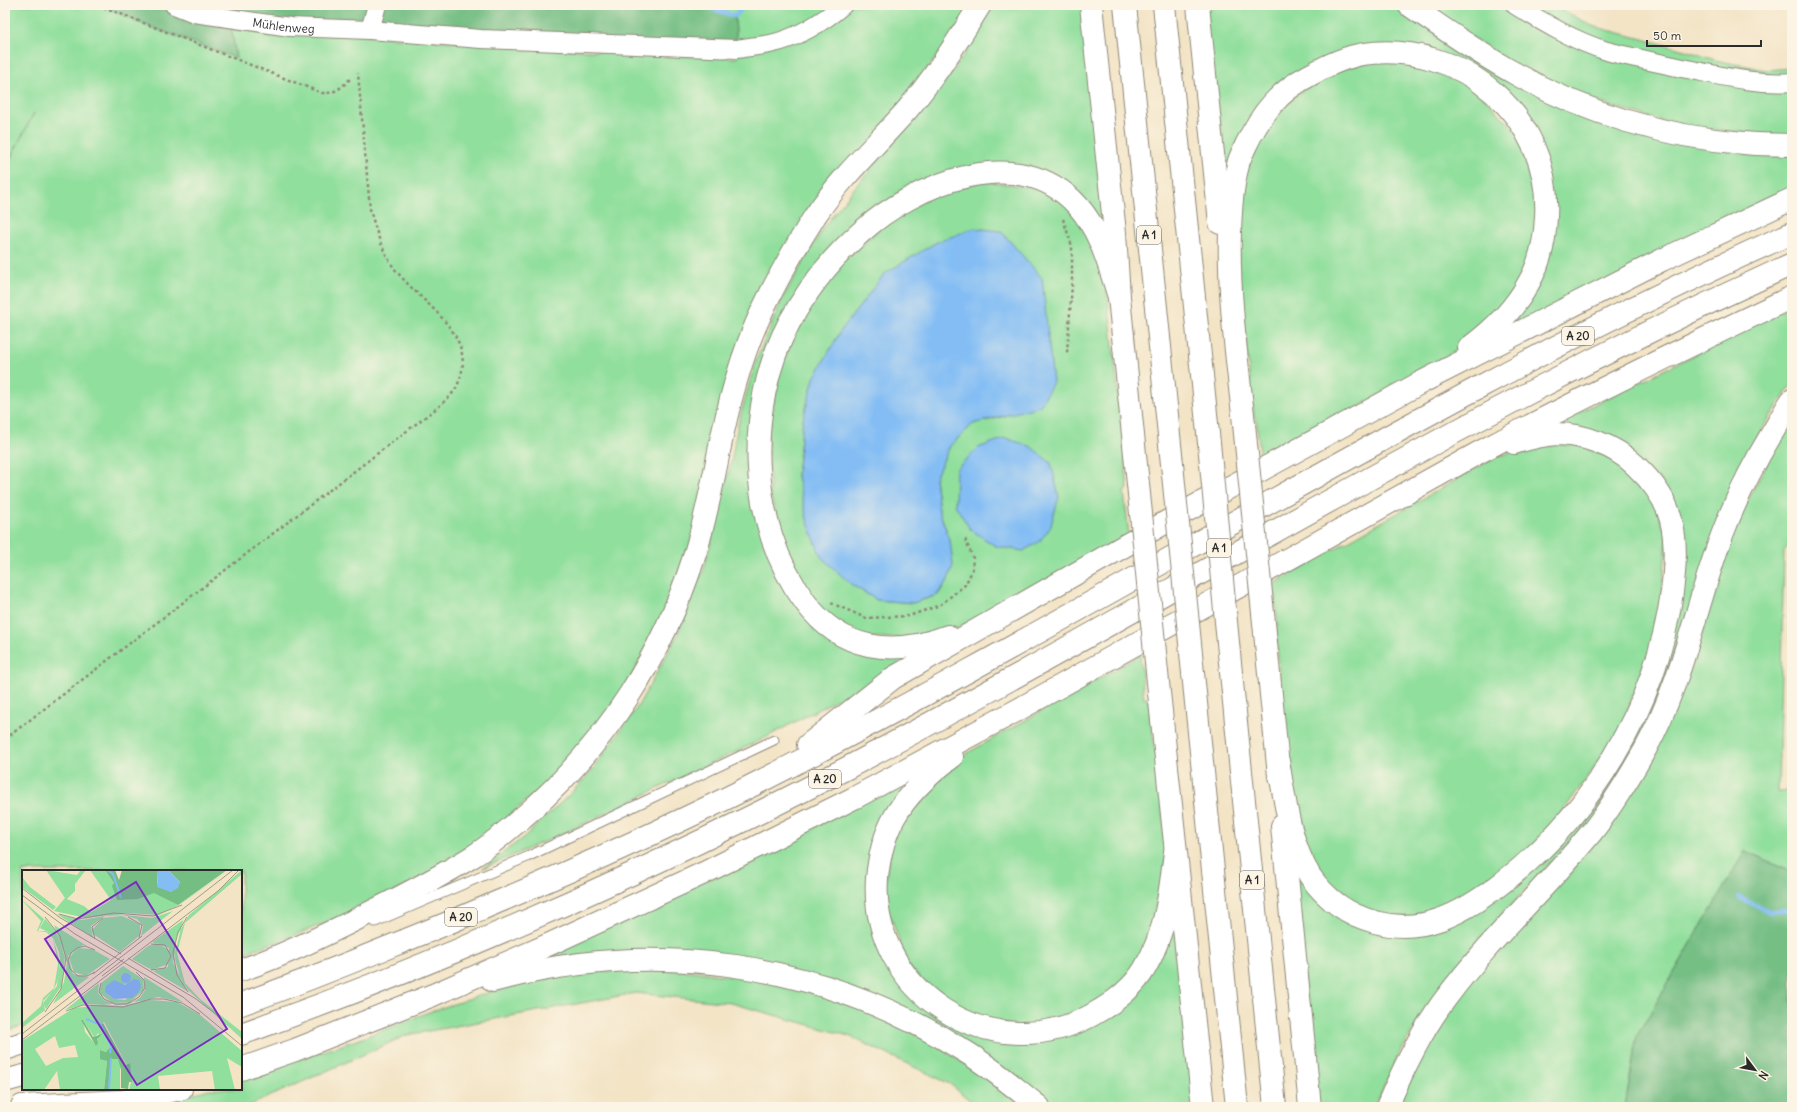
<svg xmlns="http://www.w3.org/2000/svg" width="1797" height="1112" font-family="Delius,sans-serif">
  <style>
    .green { fill: #91df9d; stroke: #5e8564; fill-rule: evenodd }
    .forest { fill: #74be84; stroke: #507458 }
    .water { fill: #83bdf4; stroke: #577490 }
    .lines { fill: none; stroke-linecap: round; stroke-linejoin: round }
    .stream { stroke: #83bdf4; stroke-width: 4.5 }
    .lane-casing { stroke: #8f8878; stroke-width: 11 }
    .street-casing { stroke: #8f8878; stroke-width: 20 }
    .highway-casing { stroke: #8f8878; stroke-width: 24 }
    .path { stroke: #8f8878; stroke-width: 2.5; stroke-dasharray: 3 3; stroke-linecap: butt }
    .lane { stroke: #fff; stroke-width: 9 }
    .street { stroke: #fff; stroke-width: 18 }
    .highway { stroke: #fff; stroke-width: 22 }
    .highway-bridge-casing { stroke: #8f8878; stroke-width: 24; stroke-linecap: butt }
    .highway-bridge { stroke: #fff; stroke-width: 22 }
    .labels { text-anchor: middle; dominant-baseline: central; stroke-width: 3; stroke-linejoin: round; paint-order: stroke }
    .shield { fill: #fcf5e5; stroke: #6a6863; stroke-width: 1 }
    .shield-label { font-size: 11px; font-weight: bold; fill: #2b2b2b }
    .street-label { font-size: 12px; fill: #2b2b2b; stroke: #fcf5e5 }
    .inset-river { fill: none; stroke: #83bdf4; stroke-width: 2 }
    .inset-road { fill: none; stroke: #a39a88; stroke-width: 1 }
    .view { fill: #7b2cbf; fill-opacity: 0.15; stroke: #7b2cbf; stroke-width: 2 }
    .inset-edge { fill: none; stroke: #2b2b2b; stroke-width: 2 }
  </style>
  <rect width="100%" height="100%" fill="#fcf5e5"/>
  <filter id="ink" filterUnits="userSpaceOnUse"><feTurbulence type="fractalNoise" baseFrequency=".025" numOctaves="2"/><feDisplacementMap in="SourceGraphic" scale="8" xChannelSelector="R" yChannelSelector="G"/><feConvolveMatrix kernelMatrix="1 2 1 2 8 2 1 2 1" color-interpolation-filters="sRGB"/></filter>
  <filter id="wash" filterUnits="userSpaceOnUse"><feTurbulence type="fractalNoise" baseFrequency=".012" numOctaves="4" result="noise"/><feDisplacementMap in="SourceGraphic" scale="16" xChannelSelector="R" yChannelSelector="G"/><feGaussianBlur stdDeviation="0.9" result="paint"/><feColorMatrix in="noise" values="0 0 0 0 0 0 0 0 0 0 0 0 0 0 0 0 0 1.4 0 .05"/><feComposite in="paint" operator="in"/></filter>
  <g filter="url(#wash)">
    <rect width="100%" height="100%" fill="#f3e4c6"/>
    <!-- green -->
    <g class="green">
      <polygon points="5,5 103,5 135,21 236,58 230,18 383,37 653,55 737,58 735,16 701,5 971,5 957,30 782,258 677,587 625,689 567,765 468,852 365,908 287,938 241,954 241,871 23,871 23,1026 5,1031 5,169 34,113 5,167"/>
      <polygon points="994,5 1085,5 1107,234 1073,193 958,170 802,286 752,465 811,620 916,657 763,739 566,832 482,869 524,837 569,795 590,773 638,706 675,640 704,568 731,463 738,424 755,363 783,297 825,225 856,186 946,81 971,45"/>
      <polygon points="1204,5 1396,5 1470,57 1720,150 1779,156 1792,155 1792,192 1505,334 1529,298 1541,148 1441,54 1313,64 1224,188"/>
      <polygon points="1424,5 1506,5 1538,23 1585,46 1792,87 1792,137 1683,127 1584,98 1508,61"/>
      <polygon points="1522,5 1554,5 1592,26 1685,50 1715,60 1766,70 1792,68 1792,76 1754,76 1606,46"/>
      <polygon points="1374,60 1434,66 1470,83 1520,135 1540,203 1526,277 1476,336 1445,358 1261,462 1256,417 1254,418 1237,258 1237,220 1249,153 1276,111 1323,75"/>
      <path d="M 983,181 L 1044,189 L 1076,212 L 1106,277 L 1128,489 L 1124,492 L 1129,535 L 973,621 L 950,631 L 925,639 L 860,637 L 820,610 L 796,578 L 770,495 L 768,434 L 779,372 L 800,321 L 835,269 L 888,221 L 932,196 ZM 1005,416 L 973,424 L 950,446 L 935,477 L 939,511 L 950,540 L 948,580 L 938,595 L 913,603 L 877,600 L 852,585 L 808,523 L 797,476 L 803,419 Z"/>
      <polygon points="1792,306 1792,384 1762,429 1744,461 1652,717 1613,785 1578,833 1490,928 1444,982 1426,1008 1395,1062 1375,1107 1317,1107 1291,855 1307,885 1419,934 1560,842 1674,625 1661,479 1545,429"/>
      <polygon points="1792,415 1792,541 1784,551 1778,791 1792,791 1792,871 1745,851 1637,1036 1625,1107 1397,1107 1421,1057 1448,1011 1679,699 1699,645 1718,572 1734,527"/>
      <polygon points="1534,445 1580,445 1618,462 1652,495 1667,538 1659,628 1617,736 1545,836 1459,905 1407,920 1365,913 1323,884 1297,831 1282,721 1276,628 1278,626 1273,584 1487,462 1510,452"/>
      <polygon points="1140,655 1144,699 1148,698 1162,803 1166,869 1142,961 1098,1005 1021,1028 953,1009 911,972 883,896 893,835 934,776 971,751"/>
      <polygon points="916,774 899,794 875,928 966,1029 1093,1023 1176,914 1198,1107 1052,1107 1033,1090 835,981 555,957 553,952"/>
      <path d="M 619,970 C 639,970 659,969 680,970 C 693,971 706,973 719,975 C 743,978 767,980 791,987 C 876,1009 956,1050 1023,1107 L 978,1107 L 950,1084 L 849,1036 L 731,1003 L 636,993 L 407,1035 L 246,1107 L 149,1107 L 209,1089 L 241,1089 L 241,1078 L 360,1039 L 429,1012 L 493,991 L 564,975 Z"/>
    </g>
    <!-- forest -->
    <g class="forest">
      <polygon points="103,5 701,5 735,16 737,49 230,18 236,58 135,21"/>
      <polygon points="1745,851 1792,871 1792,1107 1625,1107 1637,1036"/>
    </g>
    <!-- water -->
    <g class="water">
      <polygon points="974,228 1001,231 1042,278 1053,382 1040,406 973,424 950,446 935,478 939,511 950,540 953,565 948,580 937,595 913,603 877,600 852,585 821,557 808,523 797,476 803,419 814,378 840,332 884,274 935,243"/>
      <polygon points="1005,438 1030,446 1051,463 1059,497 1050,528 1039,542 1023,551 995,546 970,529 955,505 956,469 978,448"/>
    </g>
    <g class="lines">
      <!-- stream -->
      <g class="stream">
        <polyline points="701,5 735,16 745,5"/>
        <polyline points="1738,897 1770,912 1792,910"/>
      </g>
    </g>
  </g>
  <g filter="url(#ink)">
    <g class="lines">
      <!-- lane casing -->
      <g class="lane-casing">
        <polyline id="lane" points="375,922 527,857 774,740"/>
      </g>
      <!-- street casing -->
      <g class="street-casing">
        <g id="street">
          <path id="s1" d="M 174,5 L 194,13 L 290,27 L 370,30 L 481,39 L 737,49 C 748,47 759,46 770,44 C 796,39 824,21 843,5"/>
          <path d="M 1515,5 C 1544,23 1574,41 1607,51 C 1633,58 1661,63 1687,69 C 1722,76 1757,85 1792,82"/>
          <polyline points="370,30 377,5"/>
        </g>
      </g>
      <!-- highway casing -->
      <g class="highway-casing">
        <g id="highway">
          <polyline points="1091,5 1115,233 1119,297 1138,484"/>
          <polyline points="1125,5 1172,464"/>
          <polyline points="1164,5 1209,443"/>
          <polyline points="1198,5 1220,223"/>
          <path d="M 1409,5 C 1444,29 1479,54 1516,74 C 1585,113 1665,137 1744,143 C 1760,145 1776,144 1792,145"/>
          <path d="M 1244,424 C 1237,359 1228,295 1230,231 C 1231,209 1232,187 1238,165 C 1239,158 1243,152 1246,145 C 1261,114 1279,91 1310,75 C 1326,66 1344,57 1363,54 C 1461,40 1552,116 1546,217 C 1545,240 1540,264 1528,284 C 1514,310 1492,331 1469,348"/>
          <polyline points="1265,633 1279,776"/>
          <path d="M 948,636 C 893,657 841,651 805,602 C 747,524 745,407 789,323 C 807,290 832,258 860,233 C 914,184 1019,140 1078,206 C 1101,232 1109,266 1119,297"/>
          <polyline points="1229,653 1275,1107"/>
          <polyline points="1193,673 1237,1107"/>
          <polyline points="1159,692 1203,1107"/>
          <polyline points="808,745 893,678 1168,521 1422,382 1662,260 1792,199"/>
          <path d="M 952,757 C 929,774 908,793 894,818 C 884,836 879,858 877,878 C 869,992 991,1070 1092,1015 C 1112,1004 1133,989 1145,968 C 1166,932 1170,892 1175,852"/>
          <path d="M 1278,761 C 1285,799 1289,842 1310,876 C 1326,899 1348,915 1375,922 C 1422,935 1461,914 1498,886 C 1590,818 1657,705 1672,592 C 1675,568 1677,543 1671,520 C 1666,499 1651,480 1635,465 C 1615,446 1584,434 1556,434 C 1542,435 1527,439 1514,443"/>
          <polyline points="1282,826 1310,1107"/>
          <path d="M 241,970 C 285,955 327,934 369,913 C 405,895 441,876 475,855 C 495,842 513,826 530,811 C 607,743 663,654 694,557 C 707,516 714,474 723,432 C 732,391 744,349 762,311 C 777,279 796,246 815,216 C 841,177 876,145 907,110 C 934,78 958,41 980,5"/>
          <path d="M 493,981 C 656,937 823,962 966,1052 C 992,1068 1016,1088 1039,1107"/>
          <path d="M 241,1004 C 307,981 371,954 436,928 C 546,882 655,835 761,781 C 1108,605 1436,391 1792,233"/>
          <path d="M 241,1034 C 449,960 651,870 847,768 C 1027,673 1202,571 1380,473 C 1515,398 1652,328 1792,264"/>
          <polyline points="5,1049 23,1043"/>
          <path d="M 241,1069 L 295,1050 L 433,995 L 550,944 L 704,873 L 856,797 L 1014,712 L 1478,453 C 1581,398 1686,347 1792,297"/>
          <polyline points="5,1081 23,1076"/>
          <polyline points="22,1106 123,1101 181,1089"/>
          <path d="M 1387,1107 C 1403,1069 1421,1031 1446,998 C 1490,939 1544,890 1591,833 C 1611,808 1629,778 1645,750 C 1677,692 1691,629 1711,567 C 1726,519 1745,478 1771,435 C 1778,424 1784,411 1792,400"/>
        </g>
      </g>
      <!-- path -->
      <g class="path">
        <path d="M 98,5 L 322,93 C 335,94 342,87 351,78"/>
        <polyline points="1063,219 1072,246 1072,285 1067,353"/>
        <polyline points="831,603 866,618 909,616 940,605 965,585 972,571 973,558 965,539"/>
        <path d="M 5,739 L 442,404 C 446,399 453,394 456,388 C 484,333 417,303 392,265 C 381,248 375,228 370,209 L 358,73"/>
      </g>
      <!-- lane -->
      <use href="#lane" class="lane"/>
      <!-- street -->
      <use href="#street" class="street"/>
      <!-- highway -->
      <use href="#highway" class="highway"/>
      <!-- highway-bridge casing -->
      <g class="highway-bridge-casing">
        <g id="highway-bridge">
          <polyline points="1244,424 1265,633"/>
          <polyline points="1209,443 1229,653"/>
          <polyline points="1172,464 1193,673"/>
          <polyline points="1138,484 1159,692"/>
        </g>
      </g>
      <!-- highway-bridge -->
      <use href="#highway-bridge" class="highway-bridge"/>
    </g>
  </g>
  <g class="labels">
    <!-- shield labels -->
    <g class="shield">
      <rect x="1137" y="226" width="24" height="18" rx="3"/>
      <rect x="1562" y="327" width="32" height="18" rx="3"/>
      <rect x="1207" y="539" width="24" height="18" rx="3"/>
      <rect x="809" y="770" width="32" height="18" rx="3"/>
      <rect x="1240" y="871" width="24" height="18" rx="3"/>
      <rect x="445" y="908" width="32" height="18" rx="3"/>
    </g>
    <g class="shield-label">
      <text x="1149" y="235">A 1</text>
      <text x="1578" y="336">A 20</text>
      <text x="1219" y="548">A 1</text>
      <text x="825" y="779">A 20</text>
      <text x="1252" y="880">A 1</text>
      <text x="461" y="917">A 20</text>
    </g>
    <!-- street labels -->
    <g class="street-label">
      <text stroke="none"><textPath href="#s1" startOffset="112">Mühlenweg</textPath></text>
    </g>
  </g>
  <!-- overview -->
  <g transform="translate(22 870)">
    <rect width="220" height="220" fill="#f3e4c6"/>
    <path d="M 24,0 L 55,5 L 59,0 L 64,0 L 53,14 L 53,21 L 45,29 L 62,36 L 69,42 L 89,30 L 68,0 L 83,0 L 92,13 L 94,24 L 116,29 L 132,22 L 156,35 L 207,0 L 157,35 L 137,45 L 104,43 L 64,48 L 32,41 L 43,28 ZM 220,0 L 220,4 L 163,53 L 155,83 L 163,113 L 178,129 L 220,162 L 220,169 L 166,120 L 159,110 L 153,89 L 154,68 L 167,45 ZM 0,7 L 8,17 L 34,37 L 31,40 L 0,17 ZM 0,30 L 22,49 L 16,61 L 25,61 L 30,65 L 37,82 L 38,89 L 36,110 L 31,121 L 21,131 L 23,140 L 0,158 L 0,153 L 19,136 L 21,128 L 32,118 L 36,94 L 31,68 L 24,62 L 15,61 L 19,51 ZM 151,41 L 119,66 L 121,56 L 115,49 L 101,45 L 83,46 L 69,56 L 71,68 L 35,44 L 60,50 L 94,44 L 130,48 ZM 100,46 L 118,54 L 118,65 L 98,82 L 71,64 L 70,60 L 81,48 ZM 23,49 L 33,60 L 43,85 L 40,115 L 24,139 L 21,133 L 35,116 L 38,93 L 30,64 L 18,58 ZM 161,50 L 151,92 L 165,121 L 131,101 L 146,97 L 147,78 L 130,72 ZM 32,55 L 65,76 L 61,75 L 46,86 L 51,104 L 67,107 L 31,134 L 42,112 L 45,93 ZM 135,73 L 147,80 L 146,94 L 130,100 L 110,89 L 126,76 ZM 56,78 L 70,79 L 88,89 L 64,106 L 52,102 L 47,88 ZM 101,96 L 121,109 L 122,120 L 108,132 L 91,133 L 77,123 L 79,113 ZM 110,110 L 104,130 L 92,129 L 83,122 L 100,114 L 106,115 ZM 122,107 L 161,132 L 136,127 L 102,136 L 64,134 L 43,140 L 77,113 L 76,123 L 82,130 L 94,135 L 107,134 L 118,128 L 123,120 ZM 128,130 L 155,132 L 177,144 L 220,181 L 220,197 L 205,188 L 213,220 L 193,220 L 190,201 L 136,206 L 138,220 L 107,220 L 110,208 L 107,193 L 105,196 L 82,152 L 79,155 L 80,161 L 89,176 L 84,182 L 78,180 L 85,191 L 82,220 L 38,220 L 35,201 L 22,220 L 0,220 L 0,171 L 52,138 ZM 61,150 L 72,167 L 77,163 L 74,175 L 63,162 ZM 33,166 L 37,178 L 53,175 L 56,187 L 41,188 L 24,196 L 13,179 ZM 89,189 L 96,189 L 98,193 L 98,220 L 87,220 Z" fill="#91df9d" fill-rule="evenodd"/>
    <path d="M 83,0 L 93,0 L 97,10 L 100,0 L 136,0 L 135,14 L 149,22 L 158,12 L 146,0 L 205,0 L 156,35 L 132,23 L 116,29 L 95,30 L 90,16 L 92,13 ZM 59,150 L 61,150 L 71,167 L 80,164 L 75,169 L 76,173 L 74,176 ZM 81,153 L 104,195 L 108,193 L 110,212 L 107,212 L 106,219 L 99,218 L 99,200 L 96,189 L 89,189 L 87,219 L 82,220 L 85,191 L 78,189 L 78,180 L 84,182 L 89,176 L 80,161 L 79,155 Z" fill="#74be84"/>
    <path d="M 136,0 L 146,0 L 158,12 L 156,18 L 149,22 L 135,17 ZM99 108a5 5 0 1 1 10 0a5 5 0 1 1-10 0ZM 112,109 L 117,110 L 119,116 L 116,123 L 110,128 L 92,129 L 83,122 L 84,116 L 92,110 L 103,115 Z" fill="#83bdf4"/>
    <path class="inset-river" d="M 85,0 L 91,4 L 99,28M 64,149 L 79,155 L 89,176 L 88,183M 87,220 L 89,188"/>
    <path class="inset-road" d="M 0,18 L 37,47 L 99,84M 0,25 L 53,64 L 161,127 L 220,176M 37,44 L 56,49 L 92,43 L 131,46 L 160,35M 23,47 L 38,66 L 44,88 L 39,119 L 23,142M 106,47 L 120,55 L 117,68M 165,47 L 156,62 L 151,83 L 155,105 L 166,122M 73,69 L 70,57 L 81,48M 129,74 L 143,75 L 149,86 L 143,98 L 129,100M 106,88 L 174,129 L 195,145 L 204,157M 73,102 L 65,106 L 56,106 L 48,99 L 46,90 L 49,83 L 55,78 L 63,76 L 73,80M 71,104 L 120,66M 80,106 L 102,89M 79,113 L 77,122 L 82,129 L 93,134 L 105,134 L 117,127 L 123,118 L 122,110 L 114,102M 44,141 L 61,135 L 101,137 L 129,129 L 142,129 L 160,133 L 178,144M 0,164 L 211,0M 0,170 L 196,21 L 217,0"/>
    <path class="view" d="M 114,12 L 205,159 L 115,215 L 23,69 Z"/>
    <rect width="220" height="220" class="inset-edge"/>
  </g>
  <!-- margin -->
  <rect width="1797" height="1112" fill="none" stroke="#fcf5e5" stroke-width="20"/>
  <!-- north arrow -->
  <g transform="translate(1755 1070) rotate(122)" stroke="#fcf5e5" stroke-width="3" paint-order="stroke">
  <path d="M0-3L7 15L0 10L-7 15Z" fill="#2b2b2b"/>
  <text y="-6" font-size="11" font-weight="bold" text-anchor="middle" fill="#2b2b2b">N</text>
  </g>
  <!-- scale -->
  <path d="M1647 40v6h114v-6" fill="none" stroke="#2b2b2b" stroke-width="2"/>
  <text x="1653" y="40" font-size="12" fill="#2b2b2b" stroke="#fcf5e5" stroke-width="3" paint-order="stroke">50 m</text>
</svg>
